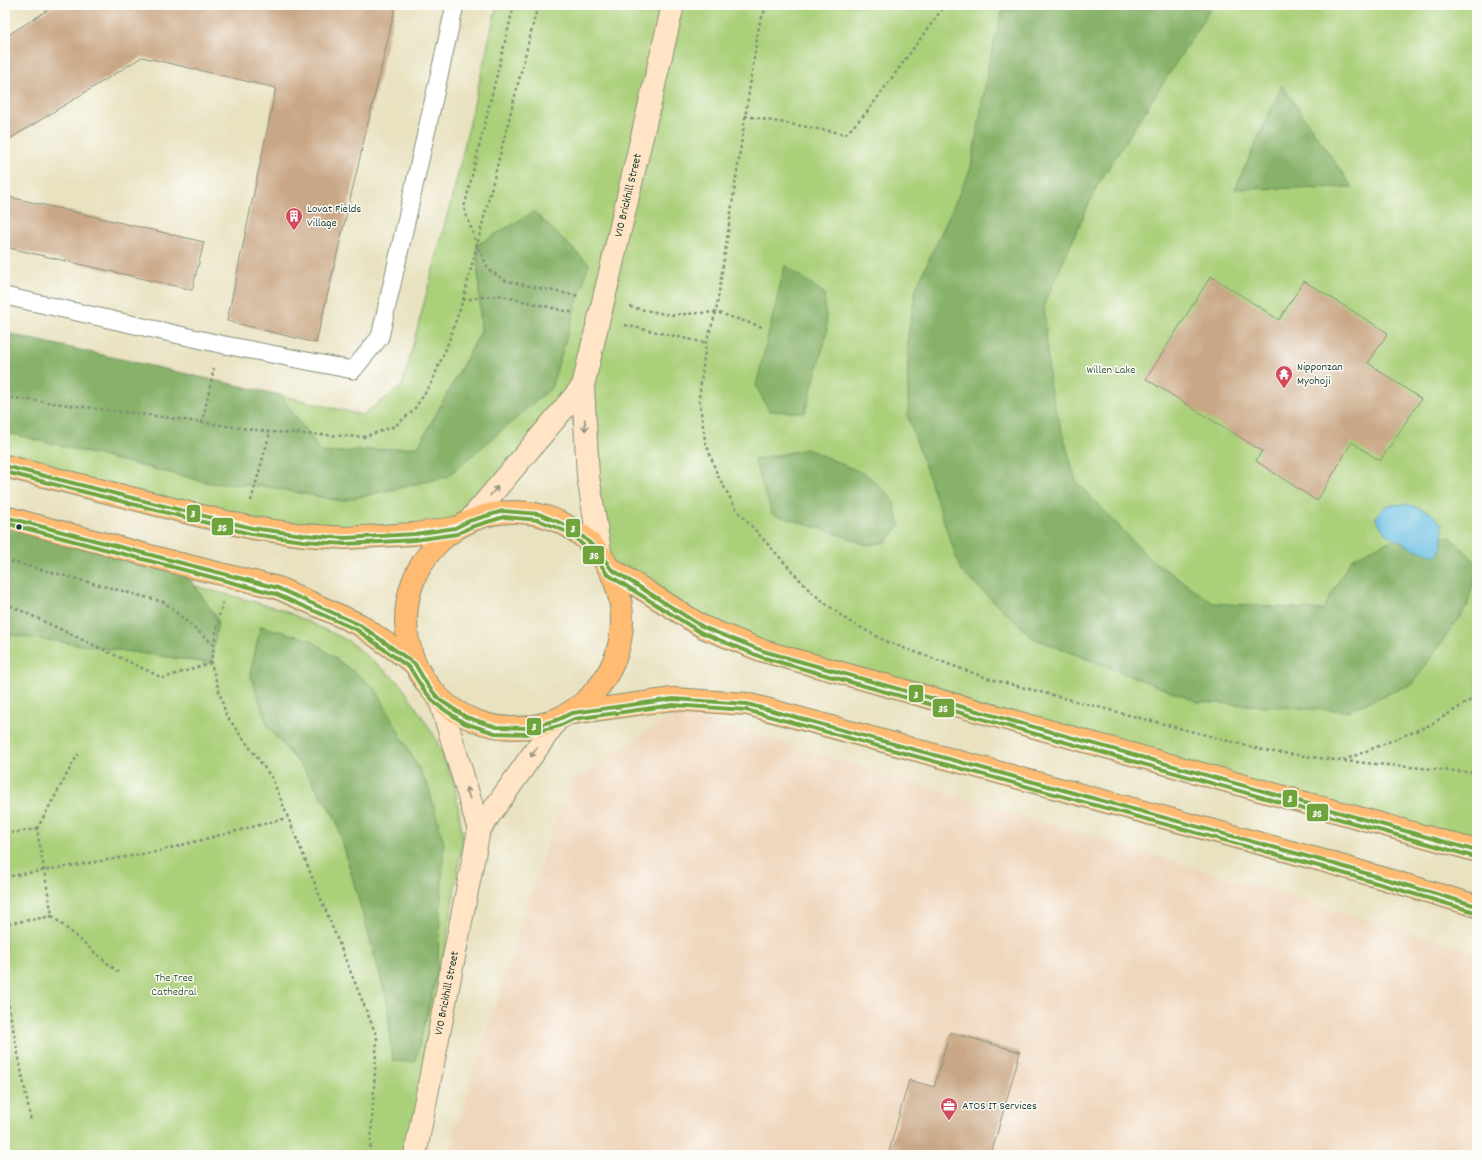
<svg xmlns="http://www.w3.org/2000/svg" width="1482" height="1160" font-family="Dekko,sans-serif">
  <style>
    .built { fill: #efd6bc }
    .green { fill: #abd07a; stroke: #658657; fill-rule: evenodd }
    .forest { fill: #88b26a; stroke: #54784f }
    .water { fill: #66bee3; stroke: #427e8c }
    .building { fill: #c9a786 }
    .lines { fill: none; stroke-linecap: round; stroke-linejoin: round }
    .lane-casing { stroke: #84907a; stroke-width: 19 }
    .secondary-casing { stroke: #84907a; stroke-width: 24 }
    .primary-casing { stroke: #84907a; stroke-width: 24 }
    .path { stroke: #84907a; stroke-width: 2.5; stroke-dasharray: 3 3; stroke-linecap: butt }
    .lane { stroke: #fff; stroke-width: 17 }
    .secondary { stroke: #ffe4c6; stroke-width: 22 }
    .primary { stroke: #ffbb71; stroke-width: 22 }
    .secondary-bridge-casing { stroke: #84907a; stroke-width: 24; stroke-linecap: butt }
    .primary-bridge-casing { stroke: #84907a; stroke-width: 24; stroke-linecap: butt }
    .secondary-bridge { stroke: #ffe4c6; stroke-width: 22 }
    .primary-bridge { stroke: #ffbb71; stroke-width: 22 }
    .bus-1-casing { stroke: #fdfcf7; stroke-width: 7 }
    .bus-2-casing { stroke: #fdfcf7; stroke-width: 7 }
    .bus-1 { stroke: #70a43d; stroke-width: 4 }
    .bus-2 { stroke: #70a43d; stroke-width: 4 }
    .oneway { stroke: #8f907d }
    .bus-dot { fill: #1f3d34; stroke: #fdfcf7; stroke-width: 1.5 }
    .labels { text-anchor: middle; dominant-baseline: central; stroke-width: 3; stroke-linejoin: round; paint-order: stroke }
    .street-label { font-size: 12px; fill: #1f3d34; stroke: #fdfcf7 }
    .poi-label { font-size: 12px; fill: #1f3d34; stroke: #fdfcf7; text-anchor: start }
    .park-label { font-size: 12px; fill: #426246; stroke: #fdfcf7 }
    .line-badge { stroke: #fdfcf7; stroke-width: 1.5 }
    .badge-label { font-size: 11px; text-anchor: middle; font-weight: bold; fill: #fff }
  </style>
  <rect width="100%" height="100%" fill="#fdfcf7"/>
  <filter id="ink" filterUnits="userSpaceOnUse"><feTurbulence type="fractalNoise" baseFrequency=".025" numOctaves="2"/><feDisplacementMap in="SourceGraphic" scale="8" xChannelSelector="R" yChannelSelector="G"/><feConvolveMatrix kernelMatrix="1 2 1 2 8 2 1 2 1" color-interpolation-filters="sRGB"/></filter>
  <filter id="wash" filterUnits="userSpaceOnUse"><feTurbulence type="fractalNoise" baseFrequency=".012" numOctaves="4" result="noise"/><feDisplacementMap in="SourceGraphic" scale="16" xChannelSelector="R" yChannelSelector="G"/><feGaussianBlur stdDeviation="0.9" result="paint"/><feColorMatrix in="noise" values="0 0 0 0 0 0 0 0 0 0 0 0 0 0 0 0 0 1.4 0 .05"/><feComposite in="paint" operator="in"/></filter>
  <g filter="url(#wash)">
    <rect width="100%" height="100%" fill="#e9e2c1"/>
    <!-- built -->
    <polygon class="built" points="679,712 1477,953 1477,1155 448,1155 552,828 574,780"/>
    <!-- green -->
    <g class="green">
      <polygon points="497,5 1477,5 1477,851 763,651 611,569 600,552 583,386 469,521 345,538 5,466 5,432 211,483 264,486 342,501 550,388 477,245 481,332 418,447 321,453 280,395 362,415 402,386 455,186"/>
      <path d="M 195,586 L 281,609 L 347,640 L 400,683 L 434,735 L 454,782 L 463,838 L 413,1155 L 5,1155 L 5,634 L 210,663 L 218,620 ZM 250,673 L 437,974 L 415,1061 L 393,1061 L 387,1000 L 336,819 L 305,771 L 268,727 Z"/>
    </g>
    <!-- forest -->
    <g class="forest">
      <polygon points="1004,5 1213,5 1097,186 1044,304 1050,388 1076,481 1149,558 1213,603 1323,610 1351,559 1400,536 1451,537 1477,563 1477,569 1467,607 1412,684 1347,711 1198,702 1033,638 961,571 908,417 908,335 916,288 971,168 989,62"/>
      <polygon points="1282,85 1352,187 1235,189"/>
      <polygon points="534,212 589,264 551,388 447,477 342,501 264,486 211,483 5,432 5,333 280,395 322,453 418,447 481,332 477,245"/>
      <polygon points="785,265 824,293 827,332 805,413 769,411 756,386"/>
      <polygon points="807,449 867,475 892,498 900,525 886,542 867,545 829,531 772,514 754,460"/>
      <polygon points="5,517 180,564 218,620 211,663 5,634"/>
      <polygon points="261,626 311,640 375,688 428,786 444,843 437,974 415,1062 393,1061 387,1000 336,819 305,771 268,727 250,673"/>
    </g>
    <!-- water -->
    <polygon class="water" points="1408,504 1430,512 1442,524 1443,545 1436,556 1412,548 1386,534 1375,518 1387,505"/>
    <g id="blocks">
      <!-- building -->
      <g class="building">
        <polygon points="56,5 396,5 316,343 227,321 276,88 142,57 5,142 5,37"/>
        <polygon points="5,196 204,242 192,290 5,247"/>
        <polygon points="1211,276 1279,320 1304,281 1388,333 1368,363 1421,399 1380,461 1352,442 1317,501 1256,461 1262,451 1146,379"/>
        <polygon points="950,1032 1020,1052 991,1155 888,1155 909,1080 934,1087"/>
      </g>
    </g>
  </g>
  <g filter="url(#ink)">
    <use href="#blocks" fill-opacity="0" stroke="#84907a" stroke-width="1"/>
    <g class="lines">
      <!-- lane casing -->
      <g class="lane-casing">
        <polyline id="lane" points="5,296 220,344 353,370 380,337 455,5"/>
      </g>
      <!-- secondary casing -->
      <g class="secondary-casing">
        <g id="secondary">
          <path id="s1" d="M 609,277 L 673,5"/>
          <polyline points="593,343 583,386 588,476 600,552"/>
          <polyline points="469,521 583,386"/>
          <polyline points="440,700 479,830"/>
          <path id="s2" d="M 415,1155 L 479,830 L 557,720"/>
        </g>
      </g>
      <!-- primary casing -->
      <g class="primary-casing">
        <g id="primary">
          <polyline points="5,466 193,514"/>
          <circle cx="514" cy="620" r="108"/>
          <polyline points="5,517 180,564"/>
          <polyline points="303,535 345,538 415,534 455,528"/>
          <polyline points="611,569 703,627 763,651 1477,851"/>
          <polyline points="278,588 360,625 415,664"/>
          <polyline points="572,713 673,699 747,704 1324,861 1477,906"/>
        </g>
      </g>
      <!-- path -->
      <g class="path">
        <polyline points="514,5 464,208 477,245 489,270 506,281 578,296"/>
        <polyline points="767,5 759,25 716,312 706,343 699,398 705,440 717,474 736,509 811,592 847,620 887,642 987,678 1267,751 1342,761 1430,725 1477,696"/>
        <polyline points="745,116 846,134 867,112 945,5"/>
        <polyline points="463,300 498,295 574,313"/>
        <polyline points="630,307 670,315 716,312 762,327"/>
        <polyline points="625,325 706,343"/>
        <polyline points="5,397 141,414 270,432 364,437 395,426 413,411 431,384 447,346 463,300 538,5"/>
        <polyline points="202,423 214,368"/>
        <polyline points="251,501 270,432"/>
        <polyline points="5,560 164,602 214,645"/>
        <polyline points="223,602 218,620 211,663 226,715 272,778 377,1037 370,1155"/>
        <polyline points="5,603 163,678 211,663"/>
        <polyline points="1344,761 1477,773"/>
        <polyline points="37,829 78,754"/>
        <polyline points="5,834 37,829 52,916 5,924"/>
        <polyline points="5,877 155,852 287,818"/>
        <polyline points="52,916 119,973"/>
        <polyline points="5,987 31,1121"/>
      </g>
      <!-- lane -->
      <use href="#lane" class="lane"/>
      <!-- secondary -->
      <use href="#secondary" class="secondary"/>
      <!-- primary -->
      <use href="#primary" class="primary"/>
      <!-- secondary-bridge casing -->
      <g class="secondary-bridge-casing">
        <polyline id="secondary-bridge" points="593,343 609,277"/>
      </g>
      <!-- primary-bridge casing -->
      <g class="primary-bridge-casing">
        <g id="primary-bridge">
          <polyline points="193,514 252,528 303,535"/>
          <polyline points="180,564 278,588"/>
        </g>
      </g>
      <!-- secondary-bridge -->
      <use href="#secondary-bridge" class="secondary-bridge"/>
      <!-- primary-bridge -->
      <use href="#primary-bridge" class="primary-bridge"/>
      <!-- bus-1 casing -->
      <g class="bus-1-casing">
        <g id="bus-1">
          <polyline points="5,466 252,528 303,535 345,538 415,534 455,528 469,521 503,511 539,514 573,528 600,552 611,569 703,627 763,651 1477,851"/>
          <polyline points="5,517 278,588 360,625 415,664 428,686 440,700 466,717 496,727 527,728 557,720 572,713 673,699 747,704 1324,861 1477,906"/>
        </g>
      </g>
      <!-- bus-2 casing -->
      <g class="bus-2-casing">
        <g id="bus-2">
          <polyline points="5,472 251,534 303,541 345,544 415,540 457,534 471,527 504,517 538,520 570,533 595,556 607,574 700,632 761,657 1475,857"/>
          <polyline points="5,523 276,594 357,630 410,668 423,689 436,704 464,723 495,733 527,734 559,726 574,719 673,705 746,710 1322,867 1475,912"/>
        </g>
      </g>
      <!-- bus-1 -->
      <use href="#bus-1" class="bus-1"/>
      <!-- bus-2 -->
      <use href="#bus-2" class="bus-2"/>
    </g>
    <!-- one-way arrows -->
    <defs><path id="oneway-shaft" d="M-6 0H5M1.5-3L5.5 0L1.5 3" fill="none" stroke-width="1.6" stroke-linecap="round" stroke-linejoin="round"/></defs>
    <g class="oneway">
      <use href="#oneway-shaft" transform="translate(585 425) rotate(87)"/>
      <use href="#oneway-shaft" transform="translate(494 491) rotate(-50)"/>
      <use href="#oneway-shaft" transform="translate(534 752) rotate(125)"/>
      <use href="#oneway-shaft" transform="translate(468 793) rotate(-106)"/>
    </g>
  </g>
  <!-- icons -->
  <defs>
    <g id="building-pin" transform="scale(0.9)"><path d="M0 17L-7.5 6A9.5 9.5 0 1 1 7.5 6Z" fill="#d1495b" stroke="#fdfcf7"/><path d="M-4-6H4V6H1V3H-1V6H-4ZM-2.5-4.3h1.7v1.8h-1.7ZM.8-4.3h1.7v1.8H.8ZM-2.5-1h1.7V.8h-1.7ZM.8-1h1.7V.8H.8Z" fill="#fff"/></g>
    <g id="temple-pin" transform="scale(0.9)"><path d="M0 17L-7.5 6A9.5 9.5 0 1 1 7.5 6Z" fill="#d1495b" stroke="#fdfcf7"/><path d="M0-6L5-2H3V0L6.5 2.5H4V6H1.5V3h-3V6H-4V2.5H-6.5L-3 0V-2H-5Z" fill="#fff"/></g>
    <g id="office-pin" transform="scale(0.9)"><path d="M0 17L-7.5 6A9.5 9.5 0 1 1 7.5 6Z" fill="#d1495b" stroke="#fdfcf7"/><path d="M-6-3h4V-5.5h4V-3h4V5H-6ZM-1-4.5V-3h2v-1.5ZM-6 0V1H6V0Z" fill="#fff"/></g>
  </defs>
  <g fill-rule="evenodd">
    <use href="#building-pin" x="294" y="216"/>
    <use href="#temple-pin" x="1284" y="374"/>
    <use href="#office-pin" x="949" y="1106"/>
  </g>
  <!-- markers -->
  <circle class="bus-dot" cx="19" cy="527" r="3.5"/>
  <g class="labels">
    <!-- street labels -->
    <g class="street-label">
      <text stroke="none"><textPath href="#s1" startOffset="84">V10 Brickhill Street</textPath></text>
      <text stroke="none"><textPath href="#s2" startOffset="165">V10 Brickhill Street</textPath></text>
    </g>
    <!-- poi labels -->
    <g class="poi-label">
      <text x="307" y="209">Lovat Fields<tspan x="307" dy="14">Village</tspan></text>
      <text x="1297" y="367">Nipponzan<tspan x="1297" dy="14">Myohoji</tspan></text>
      <text x="962" y="1106">ATOS IT Services</text>
    </g>
    <!-- park labels -->
    <g class="park-label">
      <text x="1111" y="370">Willen Lake</text>
      <text x="174" y="978">The Tree<tspan x="174" dy="14">Cathedral</tspan></text>
    </g>
  </g>
  <g class="line-badge">
    <rect x="186" y="504" width="15" height="19" rx="4" fill="#70a43d"/>
    <rect x="211" y="517" width="23" height="19" rx="4" fill="#70a43d"/>
    <rect x="565" y="518" width="16" height="20" rx="4" fill="#70a43d"/>
    <rect x="582" y="545" width="23" height="20" rx="4" fill="#70a43d"/>
    <rect x="908" y="684" width="16" height="19" rx="4" fill="#70a43d"/>
    <rect x="932" y="698" width="23" height="20" rx="4" fill="#70a43d"/>
    <rect x="526" y="717" width="16" height="19" rx="4" fill="#70a43d"/>
    <rect x="1282" y="789" width="16" height="19" rx="4" fill="#70a43d"/>
    <rect x="1306" y="803" width="23" height="19" rx="4" fill="#70a43d"/>
  </g>
  <g class="badge-label">
    <text x="193" y="517">3</text>
    <text x="222" y="531">3S</text>
    <text x="573" y="532">3</text>
    <text x="594" y="559">3S</text>
    <text x="916" y="698">3</text>
    <text x="943" y="712">3S</text>
    <text x="534" y="730">3</text>
    <text x="1290" y="802">3</text>
    <text x="1317" y="817">3S</text>
  </g>
  <!-- margin -->
  <rect width="1482" height="1160" fill="none" stroke="#fdfcf7" stroke-width="20"/>
</svg>
